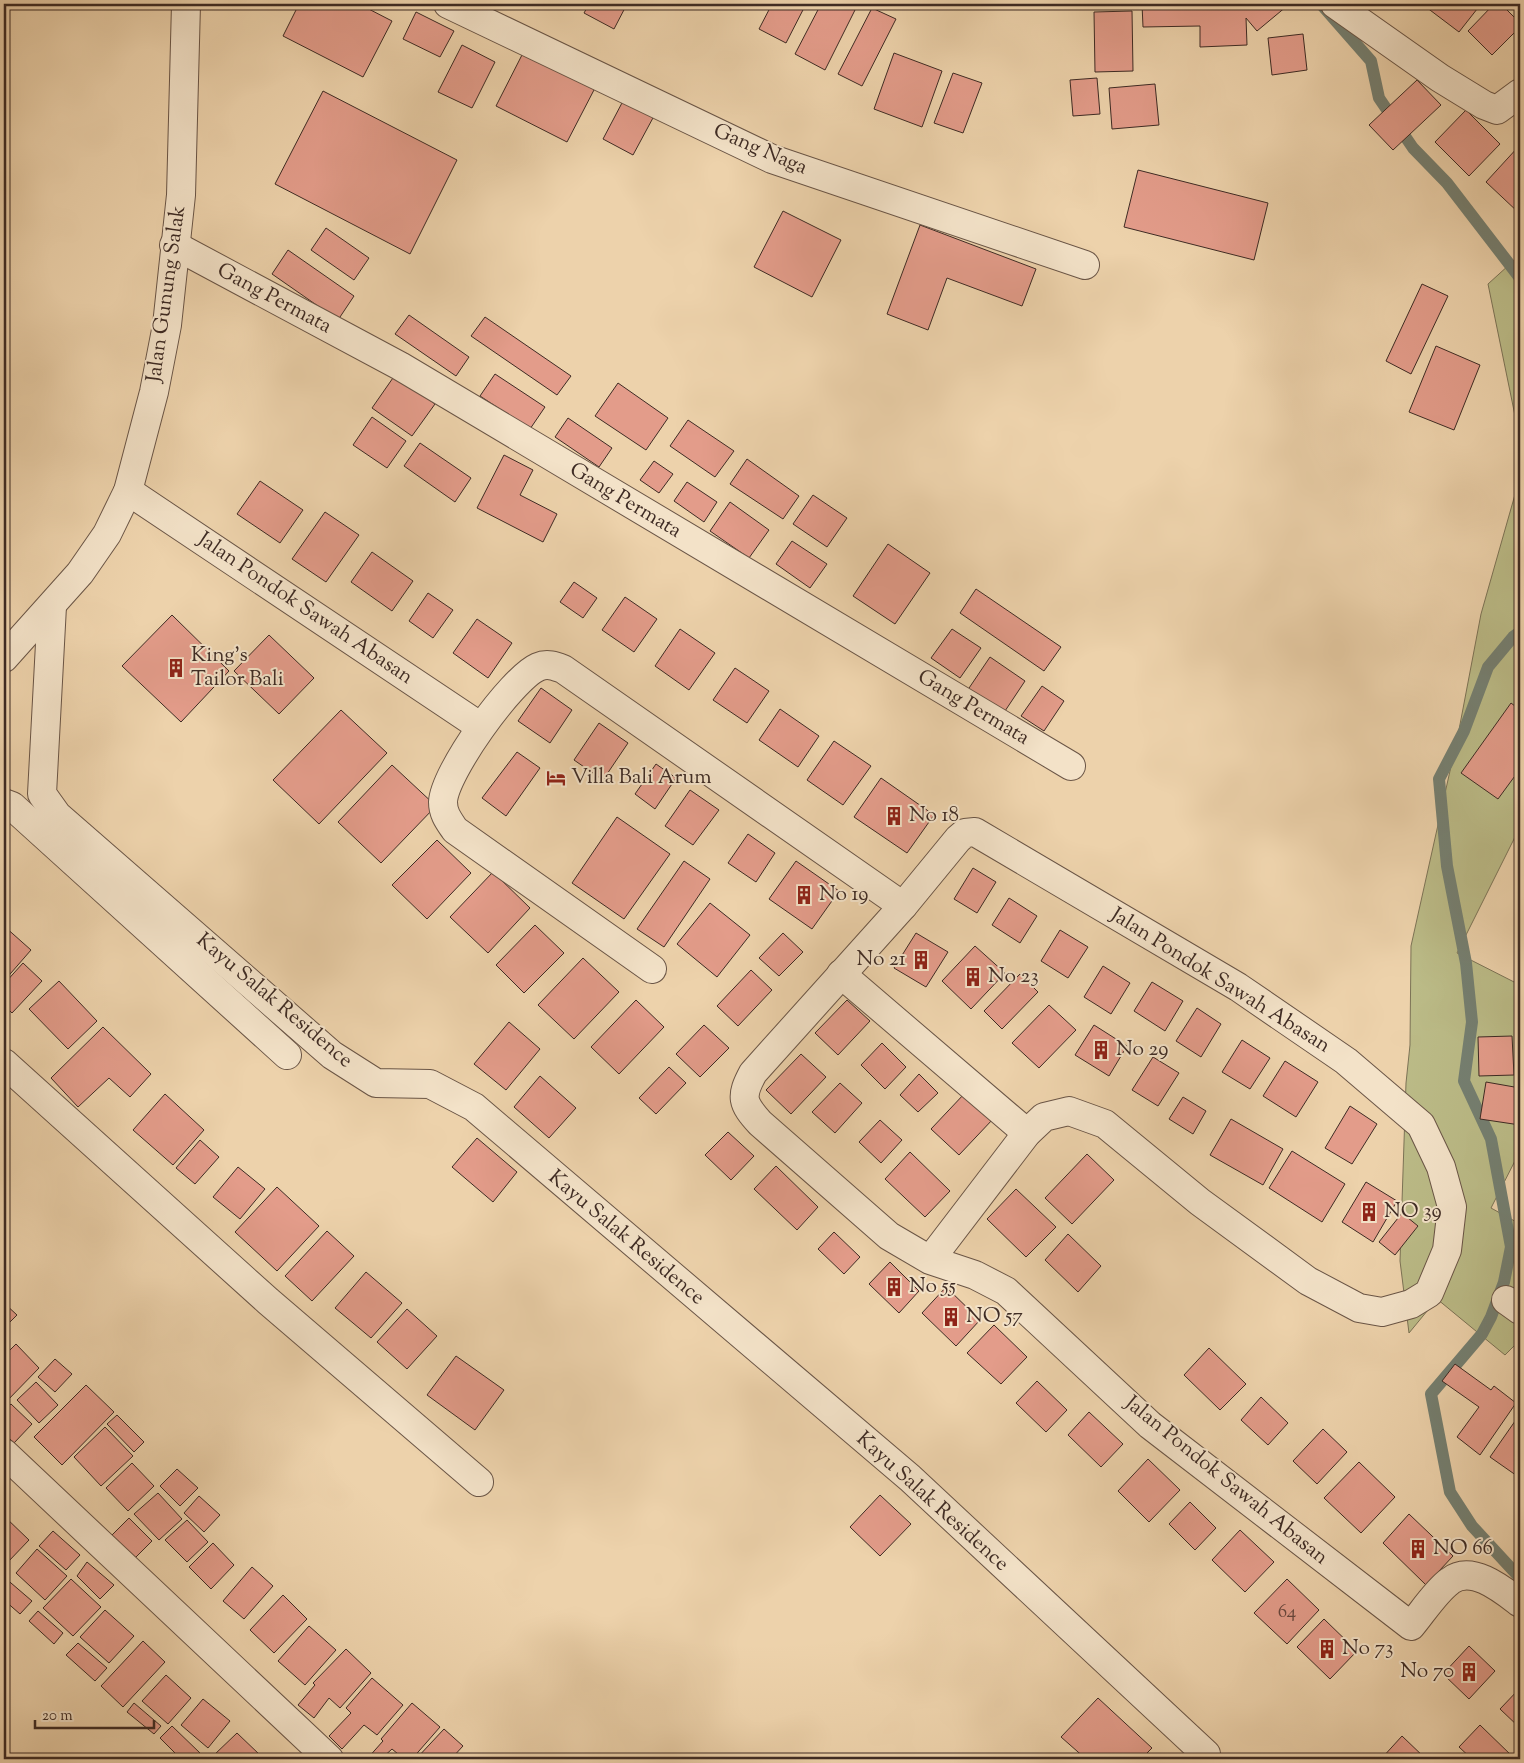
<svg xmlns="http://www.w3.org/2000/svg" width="1524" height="1763" font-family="'Sorts Mill Goudy',serif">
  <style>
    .green { fill: #bbbb87; stroke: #7c7356 }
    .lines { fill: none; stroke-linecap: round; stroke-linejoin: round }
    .stream { stroke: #758072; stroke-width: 12 }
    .building { fill: #e39c8a; stroke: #3e2b24 }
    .minor-casing { stroke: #6a5546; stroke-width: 30 }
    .tertiary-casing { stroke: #6a5546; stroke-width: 30 }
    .minor { stroke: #f3e2c8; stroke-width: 28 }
    .tertiary { stroke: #f3e2c8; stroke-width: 28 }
    .labels { text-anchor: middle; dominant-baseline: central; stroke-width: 4; stroke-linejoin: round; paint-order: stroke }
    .number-label { font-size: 19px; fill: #67473e }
    .street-label { font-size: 21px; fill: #3e2b24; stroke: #f3e2c8 }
    .poi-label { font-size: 21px; fill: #3e2b24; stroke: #f3e2c8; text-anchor: start }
  </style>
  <rect width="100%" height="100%" fill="#edd2ab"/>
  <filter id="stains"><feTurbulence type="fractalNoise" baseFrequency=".004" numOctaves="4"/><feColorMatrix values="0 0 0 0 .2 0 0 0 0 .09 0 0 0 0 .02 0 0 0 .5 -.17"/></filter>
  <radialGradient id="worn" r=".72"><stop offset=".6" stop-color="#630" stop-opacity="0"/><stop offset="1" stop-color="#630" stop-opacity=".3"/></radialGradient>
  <!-- green -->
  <g class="green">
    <polygon points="1520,255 1520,440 1488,284"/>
    <polygon points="1520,477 1520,827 1457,953 1520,985 1520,1151 1491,1208 1520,1224 1520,1340 1505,1355 1437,1299 1409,1333 1400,1261 1406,1083 1410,1045 1411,946 1458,735 1481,614"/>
  </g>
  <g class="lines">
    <!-- stream -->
    <g class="stream">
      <polyline points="1321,4 1371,61 1379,98 1413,148 1447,183 1520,278"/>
      <polyline points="1520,632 1513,637 1488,667 1464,731 1439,779 1447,866 1466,963 1472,1022 1464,1081 1491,1139 1511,1247 1504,1282 1491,1317 1482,1334 1431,1394 1450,1492 1472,1526 1520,1578"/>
    </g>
  </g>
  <!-- building -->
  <g class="building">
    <polygon points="299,4 359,4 392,21 363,77 283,36"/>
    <polygon points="589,4 627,4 614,29 584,13"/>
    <polygon points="772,4 806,4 786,43 759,29"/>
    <polygon points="821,4 858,4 825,70 795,54"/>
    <polygon points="1142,4 1285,4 1287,6 1257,31 1246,18 1247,45 1200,47 1200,26 1143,27"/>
    <polygon points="1422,4 1481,4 1459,32"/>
    <polygon points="1494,4 1501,4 1520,23 1520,27 1492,55 1468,31"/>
    <polygon points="872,8 896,19 862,86 838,74"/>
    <polygon points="1132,11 1133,71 1095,72 1094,12"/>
    <polygon points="416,12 454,31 440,57 403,39"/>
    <polygon points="1303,34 1307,70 1272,75 1268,38"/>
    <polygon points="462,45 495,62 472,108 438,92"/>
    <polygon points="524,51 595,88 567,142 496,106"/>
    <polygon points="894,53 942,71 922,127 874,109"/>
    <polygon points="953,73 982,83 963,133 934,123"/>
    <polygon points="1097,78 1100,114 1073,116 1070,80"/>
    <polygon points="1417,80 1441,105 1393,150 1369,125"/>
    <polygon points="1155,84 1159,125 1112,129 1109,88"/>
    <polygon points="323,91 457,160 410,254 275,184"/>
    <polygon points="623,101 654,116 633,155 603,139"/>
    <polygon points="1466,110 1500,144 1469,176 1435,142"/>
    <polygon points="1519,146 1520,147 1519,213 1486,182"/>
    <polygon points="1138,170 1268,203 1254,260 1124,227"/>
    <polygon points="783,211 841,240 812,297 754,267"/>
    <polygon points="920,225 1036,269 1022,306 947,278 928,330 887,314"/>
    <polygon points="326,228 369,258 354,280 311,250"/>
    <polygon points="288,250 354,296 338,320 272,274"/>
    <polygon points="1422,284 1448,296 1411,374 1386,361"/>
    <polygon points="409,315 469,357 456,376 395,334"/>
    <polygon points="485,317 571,376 557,395 471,336"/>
    <polygon points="1436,346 1480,365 1454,430 1409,412"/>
    <polygon points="495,374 545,407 530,429 480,396"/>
    <polygon points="395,375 435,404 412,436 372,408"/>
    <polygon points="618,383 668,418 646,450 595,416"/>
    <polygon points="372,417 406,441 387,468 353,445"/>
    <polygon points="568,418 612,448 599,467 555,437"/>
    <polygon points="688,420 734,451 715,477 670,446"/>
    <polygon points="420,443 471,478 455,502 404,466"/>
    <polygon points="504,455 533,470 520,495 557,514 543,542 477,508"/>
    <polygon points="747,459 799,496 783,519 730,484"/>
    <polygon points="654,461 673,474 659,493 640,480"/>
    <polygon points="260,481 303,510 280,543 237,514"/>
    <polygon points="687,482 717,502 704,522 674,501"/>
    <polygon points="813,495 847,518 827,547 793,524"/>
    <polygon points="730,502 769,530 749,558 710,531"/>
    <polygon points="325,512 359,535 326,582 292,559"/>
    <polygon points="792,541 827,564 810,588 776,564"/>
    <polygon points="888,544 930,573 895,624 853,596"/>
    <polygon points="372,552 413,581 392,611 351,582"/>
    <polygon points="574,582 597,598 583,618 560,602"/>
    <polygon points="976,589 1061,647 1044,671 960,613"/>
    <polygon points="428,593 453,610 433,638 409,621"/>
    <polygon points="625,597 657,619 634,652 602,630"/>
    <polygon points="172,615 229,671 181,722 122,666"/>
    <polygon points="477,619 512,643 488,678 453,653"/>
    <polygon points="680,629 715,653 689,690 655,666"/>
    <polygon points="952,629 981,648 960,678 931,658"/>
    <polygon points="269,635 314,678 279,714 234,671"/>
    <polygon points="990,657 1025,681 1001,717 965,694"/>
    <polygon points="735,668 769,691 747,723 713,700"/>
    <polygon points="1042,686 1064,701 1044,731 1021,716"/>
    <polygon points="541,688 572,710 550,743 518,721"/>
    <polygon points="1511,703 1520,710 1520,769 1498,799 1461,773"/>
    <polygon points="780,709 819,736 798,767 759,740"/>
    <polygon points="341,710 387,753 319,824 273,780"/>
    <polygon points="599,723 628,743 603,780 574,760"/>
    <polygon points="834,741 871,766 843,805 807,780"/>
    <polygon points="517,752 540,768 506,816 482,798"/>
    <polygon points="656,764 676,778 655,809 635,794"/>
    <polygon points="392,765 436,806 381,863 338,822"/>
    <polygon points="881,778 934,815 907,853 854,817"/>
    <polygon points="690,790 719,810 693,845 665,826"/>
    <polygon points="617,817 670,854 624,919 572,883"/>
    <polygon points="748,834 775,853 756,882 728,863"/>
    <polygon points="437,840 471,873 427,919 392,885"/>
    <polygon points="684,861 710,879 664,947 637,929"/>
    <polygon points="796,861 839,891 812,929 769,899"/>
    <polygon points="973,868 996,882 977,913 954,899"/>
    <polygon points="493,872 530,908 488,953 450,917"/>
    <polygon points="1009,898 1037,916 1020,943 992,925"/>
    <polygon points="710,903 750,935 717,977 677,944"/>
    <polygon points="535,925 564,953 524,993 496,965"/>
    <polygon points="4,926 31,950 4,981"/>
    <polygon points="1060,930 1088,947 1068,978 1041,961"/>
    <polygon points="783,933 803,952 779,976 759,958"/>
    <polygon points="916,933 948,952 926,987 894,968"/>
    <polygon points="975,946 1005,973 971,1009 942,981"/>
    <polygon points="583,958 619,992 574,1039 538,1005"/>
    <polygon points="23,963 42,981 12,1013 4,1005 4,984"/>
    <polygon points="1103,966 1130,983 1111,1014 1084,997"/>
    <polygon points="751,970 772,990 738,1026 717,1006"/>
    <polygon points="1020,974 1038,992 1002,1029 984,1011"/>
    <polygon points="59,981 97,1021 68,1049 29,1009"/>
    <polygon points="1152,982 1183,1001 1165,1031 1134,1011"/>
    <polygon points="636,1000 664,1027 619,1074 591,1047"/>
    <polygon points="847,1000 870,1021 838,1055 815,1033"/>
    <polygon points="1049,1005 1076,1030 1039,1068 1012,1043"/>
    <polygon points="1197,1008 1221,1024 1201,1057 1176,1041"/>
    <polygon points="509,1022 540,1049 506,1090 474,1064"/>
    <polygon points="704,1025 729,1048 700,1077 676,1054"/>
    <polygon points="1094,1025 1127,1046 1109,1076 1075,1055"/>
    <polygon points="103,1027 151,1074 130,1097 109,1078 78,1107 51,1078"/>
    <polygon points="1512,1036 1514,1075 1479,1076 1478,1037"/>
    <polygon points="1242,1040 1270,1058 1250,1089 1222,1072"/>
    <polygon points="882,1043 906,1067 885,1089 861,1065"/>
    <polygon points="801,1054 826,1077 791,1114 766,1090"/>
    <polygon points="1153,1057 1179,1073 1158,1106 1132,1090"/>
    <polygon points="1285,1061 1318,1082 1296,1117 1263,1096"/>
    <polygon points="669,1067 686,1083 656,1114 639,1098"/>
    <polygon points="919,1074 938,1093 918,1112 900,1095"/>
    <polygon points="540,1076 576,1108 549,1138 514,1107"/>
    <polygon points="1486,1082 1520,1088 1520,1125 1480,1119"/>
    <polygon points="840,1083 862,1103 835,1133 812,1112"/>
    <polygon points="965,1093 993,1119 959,1155 931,1129"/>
    <polygon points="165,1094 204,1130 173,1165 133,1130"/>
    <polygon points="1183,1097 1206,1111 1193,1134 1169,1119"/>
    <polygon points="1350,1106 1377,1124 1352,1164 1325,1148"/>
    <polygon points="1231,1119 1283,1149 1263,1185 1210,1155"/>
    <polygon points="880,1120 902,1140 881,1163 859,1142"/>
    <polygon points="728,1132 754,1156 731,1180 705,1155"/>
    <polygon points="477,1138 517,1172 493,1202 452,1167"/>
    <polygon points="200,1140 219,1157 195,1184 176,1168"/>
    <polygon points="1292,1151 1345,1184 1322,1222 1269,1188"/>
    <polygon points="910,1152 950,1191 925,1217 885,1179"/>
    <polygon points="1087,1154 1114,1180 1072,1224 1045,1198"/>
    <polygon points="776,1166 818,1207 797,1230 754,1189"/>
    <polygon points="238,1167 265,1189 240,1219 213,1197"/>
    <polygon points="1366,1182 1397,1201 1373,1242 1342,1222"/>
    <polygon points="277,1187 319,1226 277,1271 235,1232"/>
    <polygon points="1016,1189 1056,1227 1026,1257 987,1219"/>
    <polygon points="1402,1213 1418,1226 1395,1255 1379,1242"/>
    <polygon points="327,1231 354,1256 312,1301 285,1276"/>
    <polygon points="834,1232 860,1257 844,1274 818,1249"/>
    <polygon points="1068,1234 1101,1266 1078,1292 1045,1260"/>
    <polygon points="890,1262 919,1291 899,1313 869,1284"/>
    <polygon points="366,1272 402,1303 371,1338 335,1308"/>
    <polygon points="946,1287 980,1320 956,1346 922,1313"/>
    <polygon points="4,1303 17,1315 4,1328"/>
    <polygon points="407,1309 437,1336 407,1369 377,1342"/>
    <polygon points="994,1325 1027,1357 1001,1384 967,1353"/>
    <polygon points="16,1344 39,1368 4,1404 4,1356"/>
    <polygon points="1209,1348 1246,1384 1220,1410 1184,1375"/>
    <polygon points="456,1356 504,1390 475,1430 427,1395"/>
    <polygon points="55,1359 72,1374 55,1392 38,1377"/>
    <polygon points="1455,1364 1491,1390 1494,1386 1516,1403 1480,1455 1457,1437 1479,1407 1442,1381"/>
    <polygon points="1037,1381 1067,1410 1046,1432 1016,1403"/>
    <polygon points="36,1382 58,1405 39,1423 17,1400"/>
    <polygon points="86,1385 114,1412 62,1465 34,1437"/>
    <polygon points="1261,1397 1288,1423 1268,1445 1241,1420"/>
    <polygon points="11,1404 32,1424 14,1443 4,1433 4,1411"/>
    <polygon points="1089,1412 1123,1444 1101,1467 1068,1435"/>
    <polygon points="1520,1414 1520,1478 1490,1457"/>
    <polygon points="117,1415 144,1442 134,1452 107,1424"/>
    <polygon points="105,1427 133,1456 101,1486 74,1457"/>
    <polygon points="1323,1429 1347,1452 1317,1484 1293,1461"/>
    <polygon points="1148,1459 1180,1490 1149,1522 1118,1491"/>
    <polygon points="1359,1462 1395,1497 1361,1533 1324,1498"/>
    <polygon points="132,1463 154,1486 128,1511 106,1488"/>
    <polygon points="177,1469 198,1488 180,1506 160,1486"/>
    <polygon points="158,1493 182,1519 159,1540 134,1514"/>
    <polygon points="880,1495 911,1524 880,1556 850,1527"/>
    <polygon points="199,1496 220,1515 204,1532 184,1513"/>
    <polygon points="1190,1502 1216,1528 1195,1550 1169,1524"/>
    <polygon points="1409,1514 1453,1556 1426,1585 1383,1543"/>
    <polygon points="4,1516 29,1540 7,1563 4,1559"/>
    <polygon points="129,1518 152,1541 134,1559 111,1536"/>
    <polygon points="187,1520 208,1542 187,1562 165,1540"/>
    <polygon points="1240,1530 1274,1562 1245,1592 1212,1560"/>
    <polygon points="53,1531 80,1555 66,1570 39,1546"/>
    <polygon points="213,1543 234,1565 211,1589 189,1567"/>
    <polygon points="37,1549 67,1576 45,1600 16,1573"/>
    <polygon points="87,1562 114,1585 100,1599 77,1576"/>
    <polygon points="252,1567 273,1586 244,1619 223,1601"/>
    <polygon points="4,1577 32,1601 20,1614 4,1600"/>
    <polygon points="71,1579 101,1607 73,1636 43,1608"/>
    <polygon points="1287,1579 1319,1610 1287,1644 1254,1613"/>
    <polygon points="283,1595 307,1619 274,1653 250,1630"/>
    <polygon points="105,1610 134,1636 109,1663 80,1637"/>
    <polygon points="38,1611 63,1633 54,1644 29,1621"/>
    <polygon points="1324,1619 1357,1651 1330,1679 1297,1647"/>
    <polygon points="309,1626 336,1650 305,1685 278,1661"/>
    <polygon points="143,1641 165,1662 123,1707 101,1686"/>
    <polygon points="78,1643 107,1668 95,1681 66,1655"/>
    <polygon points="1469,1646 1495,1671 1469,1699 1443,1674"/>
    <polygon points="346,1649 371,1673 340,1708 329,1698 314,1718 298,1705 315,1685 313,1683"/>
    <polygon points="166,1675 191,1698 168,1724 142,1701"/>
    <polygon points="372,1678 403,1705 377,1735 364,1725 342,1749 329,1736 351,1713 346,1708"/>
    <polygon points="1520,1688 1520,1728 1500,1709"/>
    <polygon points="1098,1698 1152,1748 1141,1759 1086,1759 1061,1737"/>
    <polygon points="203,1699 230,1721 208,1748 181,1725"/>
    <polygon points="134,1703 161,1726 154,1734 127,1712"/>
    <polygon points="412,1703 440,1727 412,1759 404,1759 392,1749 381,1759 367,1759 383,1741 381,1739"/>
    <polygon points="1480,1725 1512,1756 1508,1759 1472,1759 1459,1747"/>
    <polygon points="172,1726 200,1753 194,1759 181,1759 160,1738"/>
    <polygon points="444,1729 463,1746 451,1759 416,1759"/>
    <polygon points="237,1733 260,1755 256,1759 218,1759 214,1755"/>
    <polygon points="1402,1736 1426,1759 1381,1759"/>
  </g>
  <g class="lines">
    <!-- minor casing -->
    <g class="minor-casing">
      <g id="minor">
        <polyline points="448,4 772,159 1085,265"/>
        <polyline points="1335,4 1440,78 1484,105 1497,110 1520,93"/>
        <polyline points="174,245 400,366 1071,766"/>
        <polyline points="128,491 481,727"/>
        <polyline points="52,606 42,794 57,815 332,1055 376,1083 430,1084 474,1107 910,1478 1206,1754"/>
        <polyline points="4,803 12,806 287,1055"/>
        <path d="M 652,969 L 455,830 C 449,821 443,814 443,802 C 444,773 511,679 538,667 C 547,663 555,666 563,669 L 903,906"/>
        <polyline points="841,974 1027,1133"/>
        <polyline points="4,1063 268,1301 479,1482"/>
        <path d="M 930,1260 L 1027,1133 L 1044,1117 L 1069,1111 L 1105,1124 L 1200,1202 L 1308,1281 L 1359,1308 L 1382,1312 L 1411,1304 L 1429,1293 L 1447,1250 L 1452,1207 L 1441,1167 L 1421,1125 L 1346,1061 L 1238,987 L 975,832 L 965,833 L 958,839 L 903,906 L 753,1073 C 740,1097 742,1103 760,1123 L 889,1236 L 930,1260 L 975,1275 L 1006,1291 L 1150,1425 L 1411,1626 C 1422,1613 1436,1591 1450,1581 C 1472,1564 1503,1590 1520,1603"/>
        <polyline points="1506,1300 1520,1310"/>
        <polyline points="4,1453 329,1759"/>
      </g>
    </g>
    <!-- tertiary casing -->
    <g class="tertiary-casing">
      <polyline id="tertiary" points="4,658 80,573 107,534 128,491 154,392 167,325 181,195 186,4"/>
    </g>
    <!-- minor -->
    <use href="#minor" class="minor"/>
    <!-- tertiary -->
    <use href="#tertiary" class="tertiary"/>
  </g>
  <!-- icons -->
  <defs>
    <g id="building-bare" transform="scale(1.5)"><path d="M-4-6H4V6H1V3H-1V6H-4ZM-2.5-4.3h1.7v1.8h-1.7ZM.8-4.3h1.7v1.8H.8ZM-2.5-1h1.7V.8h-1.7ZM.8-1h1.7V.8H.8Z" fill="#8f2418" stroke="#f3e2c8" stroke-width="2.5" paint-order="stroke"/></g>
    <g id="hotel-bare" transform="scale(1.5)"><path d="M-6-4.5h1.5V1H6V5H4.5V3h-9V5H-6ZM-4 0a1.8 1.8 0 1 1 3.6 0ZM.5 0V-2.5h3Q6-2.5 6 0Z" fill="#8f2418" stroke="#f3e2c8" stroke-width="2.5" paint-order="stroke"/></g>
  </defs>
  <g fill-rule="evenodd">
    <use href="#building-bare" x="176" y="668"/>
    <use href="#hotel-bare" x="556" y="778"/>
    <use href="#building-bare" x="894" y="816"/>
    <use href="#building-bare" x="804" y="895"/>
    <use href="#building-bare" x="921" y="960"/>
    <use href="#building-bare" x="973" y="977"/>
    <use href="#building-bare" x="1101" y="1050"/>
    <use href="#building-bare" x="1369" y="1212"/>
    <use href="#building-bare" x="894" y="1287"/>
    <use href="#building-bare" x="951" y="1317"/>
    <use href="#building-bare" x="1418" y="1549"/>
    <use href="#building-bare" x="1327" y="1649"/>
    <use href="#building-bare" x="1469" y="1672"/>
  </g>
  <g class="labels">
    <!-- number labels -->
    <g class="number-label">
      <text x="1287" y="1612">64</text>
    </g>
    <!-- street labels -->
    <g class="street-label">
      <text transform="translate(760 150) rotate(23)">Gang Naga</text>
      <text transform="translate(167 294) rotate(-82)">Jalan Gunung Salak</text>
      <text transform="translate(274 299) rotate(28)">Gang Permata</text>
      <text transform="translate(625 501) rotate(31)">Gang Permata</text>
      <text transform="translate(305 609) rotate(34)">Jalan Pondok Sawah Abasan</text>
      <text transform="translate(973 708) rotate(31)">Gang Permata</text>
      <text transform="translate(1220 981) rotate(32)">Jalan Pondok Sawah Abasan</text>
      <text transform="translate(274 1001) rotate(40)">Kayu Salak Residence</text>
      <text transform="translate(626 1238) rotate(40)">Kayu Salak Residence</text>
      <text transform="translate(1226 1481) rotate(39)">Jalan Pondok Sawah Abasan</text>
      <text transform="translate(932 1502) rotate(42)">Kayu Salak Residence</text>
    </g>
    <!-- poi labels -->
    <g class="poi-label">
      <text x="191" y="656">King's<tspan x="191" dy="24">Tailor Bali</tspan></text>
      <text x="571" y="778">Villa Bali Arum</text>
      <text x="909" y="816">No 18</text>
      <text x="819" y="895">No 19</text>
      <text x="906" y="960" text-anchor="end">No 21</text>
      <text x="988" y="977">No 23</text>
      <text x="1116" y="1050">No 29</text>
      <text x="1384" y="1212">NO 39</text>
      <text x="909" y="1287">No 55</text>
      <text x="966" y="1317">NO 57</text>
      <text x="1433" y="1549">NO 66</text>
      <text x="1342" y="1649">No 73</text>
      <text x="1454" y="1672" text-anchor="end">No 70</text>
    </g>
  </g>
  <!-- margin -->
  <rect width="1524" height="1763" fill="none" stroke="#edd2ab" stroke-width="20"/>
  <rect x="5" y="5" width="1514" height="1753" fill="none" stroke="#3e2b24" stroke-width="2.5"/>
  <rect x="10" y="10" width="1504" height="1743" fill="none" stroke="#3e2b24"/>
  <!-- scale -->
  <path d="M35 1720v8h119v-8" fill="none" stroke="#3e2b24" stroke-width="2.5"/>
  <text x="42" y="1720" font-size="15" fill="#3e2b24" stroke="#f3e2c8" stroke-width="4" paint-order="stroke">20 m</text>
  <rect width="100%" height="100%" filter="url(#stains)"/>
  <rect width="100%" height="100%" fill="url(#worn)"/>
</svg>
